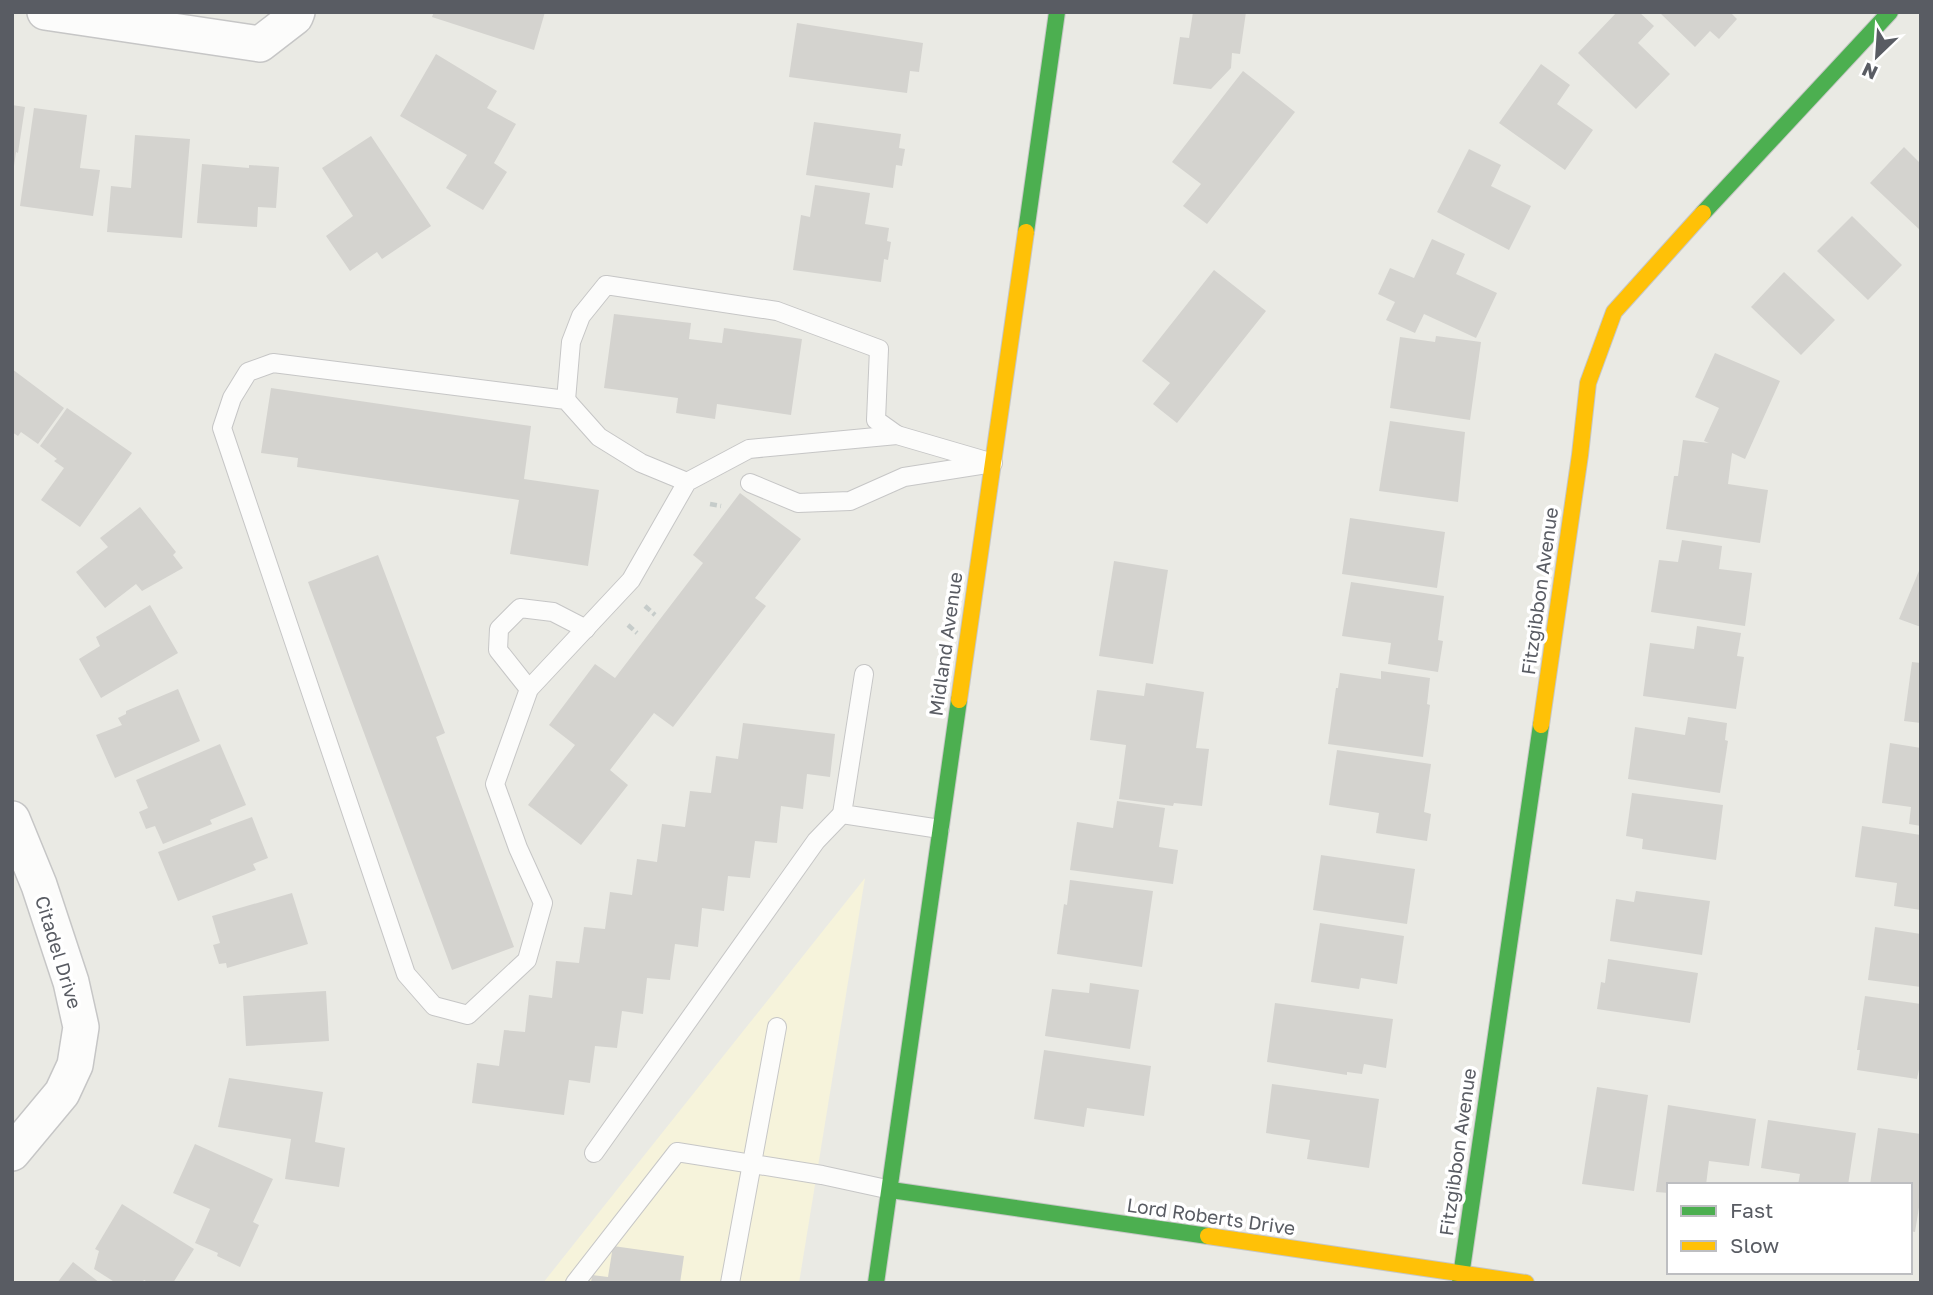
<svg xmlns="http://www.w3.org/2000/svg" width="1933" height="1295" font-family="'Golos Text',sans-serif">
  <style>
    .commercial { fill: #f6f3db }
    .building { fill: #d4d3cf }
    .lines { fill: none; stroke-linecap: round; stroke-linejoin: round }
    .lane-casing { stroke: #c6c6c6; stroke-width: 20 }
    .street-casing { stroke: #c6c6c6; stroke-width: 38 }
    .fast-casing { stroke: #c6c7c6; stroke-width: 18 }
    .slow-casing { stroke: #c6c7c6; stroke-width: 18 }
    .path { stroke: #c6ccca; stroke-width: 4.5; stroke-dasharray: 7 3.5; stroke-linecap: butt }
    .lane { stroke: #fcfcfb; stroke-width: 18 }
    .street { stroke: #fcfcfb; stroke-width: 35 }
    .fast { stroke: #4caf50; stroke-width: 16 }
    .slow { stroke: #ffc107; stroke-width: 16 }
    .labels { text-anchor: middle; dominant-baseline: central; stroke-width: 7; stroke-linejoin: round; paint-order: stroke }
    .street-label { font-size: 19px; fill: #595c63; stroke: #fff }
  </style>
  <rect width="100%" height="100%" fill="#eaeae4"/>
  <!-- commercial -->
  <polygon class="commercial" points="865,878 799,1283 543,1283 631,1172"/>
  <!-- building -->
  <g class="building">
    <polygon points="434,12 545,12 534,50 432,17"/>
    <polygon points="1193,12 1246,12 1240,54 1232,53 1231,68 1211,89 1173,84 1180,37 1189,38"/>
    <polygon points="1617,12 1639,12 1654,26 1638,43 1670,74 1636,109 1578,53"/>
    <polygon points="1659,12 1730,12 1737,19 1719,39 1710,31 1695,47"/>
    <polygon points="797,23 923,43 919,72 910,71 907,93 789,77"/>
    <polygon points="436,54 497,91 487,108 516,124 494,163 507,172 483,210 446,188 467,155 400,116"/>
    <polygon points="1541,64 1570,85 1557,104 1593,130 1565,170 1499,123"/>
    <polygon points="1243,71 1295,112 1207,224 1183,206 1201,184 1172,162"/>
    <polygon points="12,105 25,107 18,153 16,152 14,166"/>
    <polygon points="34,108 87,115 80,168 100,170 93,216 20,206"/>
    <polygon points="814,122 901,134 899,148 905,149 902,166 896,165 893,188 806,175"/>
    <polygon points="135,135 190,139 182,238 107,232 111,186 131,188"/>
    <polygon points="371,136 431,226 382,259 377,252 350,271 326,236 353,216 322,168"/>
    <polygon points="1904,147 1921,164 1921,231 1870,183"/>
    <polygon points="1469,149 1501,165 1491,186 1531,206 1509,250 1437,212"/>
    <polygon points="202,164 249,168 249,165 279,167 276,208 258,207 257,227 197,223"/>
    <polygon points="815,185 870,193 865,224 889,228 887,241 891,242 888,260 884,259 881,282 793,270 801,215 810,217"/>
    <polygon points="1852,216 1902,265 1868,300 1817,251"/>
    <polygon points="1432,239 1465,254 1456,274 1497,293 1476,338 1424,314 1415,333 1386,320 1395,302 1378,294 1390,268 1414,278"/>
    <polygon points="1214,270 1266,311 1177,423 1153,404 1170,383 1142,361"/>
    <polygon points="1784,272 1835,320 1801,355 1751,307"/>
    <polygon points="614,314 691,323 689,339 722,343 724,328 802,339 791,415 717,404 715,419 676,413 678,398 604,388"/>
    <polygon points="1436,336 1481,342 1470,420 1390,408 1400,337 1435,342"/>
    <polygon points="1715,353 1780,381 1745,459 1732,453 1728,484 1768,490 1760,543 1666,529 1674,476 1678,476 1683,440 1709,443 1704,441 1719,408 1695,397"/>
    <polygon points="12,369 64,408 38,444 21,432 18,436 12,432"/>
    <polygon points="271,388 531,426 524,479 599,490 588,566 510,554 519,500 297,467 298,458 261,453"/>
    <polygon points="67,408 132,453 80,527 41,500 64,468 54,461 57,459 40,446"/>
    <polygon points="1390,421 1465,432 1458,502 1379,491"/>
    <polygon points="740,493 801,539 755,598 766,606 673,727 654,713 610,770 628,785 581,845 528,805 575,745 549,725 595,664 615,678 703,563 693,555"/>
    <polygon points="140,507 176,552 173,555 183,568 142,591 136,584 105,608 76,572 108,547 100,538"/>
    <polygon points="1350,518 1445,532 1437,588 1342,574"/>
    <polygon points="1682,540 1722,546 1719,569 1752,573 1745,626 1651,612 1659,560 1678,562"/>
    <polygon points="378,555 445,733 436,737 514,947 452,970 308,582"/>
    <polygon points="1114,561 1168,570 1153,664 1099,656"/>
    <polygon points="1921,566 1921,627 1899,619"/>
    <polygon points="1351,582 1444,596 1438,640 1443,641 1438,672 1388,664 1391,643 1342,636"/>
    <polygon points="150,605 178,653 101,698 79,659 100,646 96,637"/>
    <polygon points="1697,626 1741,633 1737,656 1744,657 1736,709 1643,696 1650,643 1694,649"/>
    <polygon points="1912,662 1921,663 1921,723 1904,721"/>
    <polygon points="1381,671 1430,678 1427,704 1430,705 1423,757 1328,744 1336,688 1338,688 1340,673 1381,679"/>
    <polygon points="1146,683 1204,692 1196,748 1209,749 1202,806 1174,803 1173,806 1119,799 1126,745 1090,740 1097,690 1144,696"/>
    <polygon points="178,689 200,741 115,778 96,735 122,725 118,718 126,714 126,711"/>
    <polygon points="1688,717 1727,723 1725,740 1728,741 1720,793 1628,779 1635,727 1685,735"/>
    <polygon points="743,723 835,734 830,777 807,774 803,809 781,806 777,843 755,841 750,878 728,876 724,911 702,908 698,947 675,944 670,980 647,978 643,1014 622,1011 617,1048 595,1046 590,1083 569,1080 564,1115 472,1103 477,1063 499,1066 504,1030 525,1032 529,995 552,998 556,961 579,963 584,927 605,929 610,892 632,895 637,859 657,862 662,824 685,827 690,791 711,793 716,756 738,759"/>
    <polygon points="1890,743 1921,748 1921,826 1909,824 1911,807 1882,803"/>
    <polygon points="220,744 246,805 210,820 212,824 163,844 155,826 146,829 139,812 148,808 136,780"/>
    <polygon points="1337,750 1431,764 1424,812 1431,814 1427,841 1376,833 1379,813 1329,805"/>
    <polygon points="1632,793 1723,805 1716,860 1642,849 1643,839 1626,836"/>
    <polygon points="1117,801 1165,808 1159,847 1178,850 1173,884 1070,870 1077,822 1113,828"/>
    <polygon points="252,817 268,858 253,864 256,870 178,901 158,852"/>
    <polygon points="1862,826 1921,835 1921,910 1894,906 1897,883 1855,877"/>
    <polygon points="1321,855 1415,869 1407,924 1313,910"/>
    <polygon points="1070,880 1153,891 1142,967 1057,954 1064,904 1067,905"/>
    <polygon points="1636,891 1710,901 1702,955 1610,941 1616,899 1634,902"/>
    <polygon points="292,893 308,944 227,968 226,963 219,964 213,945 220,943 212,916"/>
    <polygon points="1320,923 1404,936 1397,984 1361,978 1359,989 1311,982"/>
    <polygon points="1875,927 1921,934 1921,987 1868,980"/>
    <polygon points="1608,959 1698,973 1690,1023 1597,1009 1601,982 1605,983"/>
    <polygon points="1090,983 1139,990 1130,1049 1045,1036 1052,989 1089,993"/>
    <polygon points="326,991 329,1041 246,1046 243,996"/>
    <polygon points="1865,996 1921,1004 1921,1059 1917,1079 1857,1070 1860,1050 1857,1050"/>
    <polygon points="1275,1003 1393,1019 1386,1068 1364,1064 1362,1074 1347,1072 1347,1075 1267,1062"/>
    <polygon points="1044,1050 1151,1066 1144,1116 1087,1108 1084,1127 1034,1119"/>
    <polygon points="229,1078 323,1092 315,1142 345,1148 339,1187 285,1179 291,1139 218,1127"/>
    <polygon points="1272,1084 1379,1099 1369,1168 1307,1159 1310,1140 1266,1133"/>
    <polygon points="1597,1087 1648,1095 1634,1191 1582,1184"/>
    <polygon points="1668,1105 1756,1119 1749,1166 1709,1161 1706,1185 1669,1185 1669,1193 1656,1192"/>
    <polygon points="1768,1120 1856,1133 1848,1185 1798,1185 1800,1174 1761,1168"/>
    <polygon points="1878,1128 1921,1134 1921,1195 1915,1232 1910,1231 1910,1185 1870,1185"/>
    <polygon points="195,1144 273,1179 253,1222 259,1225 240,1267 217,1256 218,1253 195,1243 210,1209 173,1193"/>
    <polygon points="122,1204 194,1249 173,1283 150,1283 144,1280 142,1283 116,1283 94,1269 99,1251 95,1249"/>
    <polygon points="613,1246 684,1256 680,1283 591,1283 592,1275 608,1277"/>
    <polygon points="73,1262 100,1283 57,1283"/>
  </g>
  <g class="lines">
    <!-- lane casing -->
    <g class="lane-casing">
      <g id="lane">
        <polyline points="566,400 571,342 581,316 606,285 777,311 879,349 876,420 897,435"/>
        <polyline points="687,482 641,463 599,437 566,400 273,363 248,372 232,398 222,428 406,974 434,1006 468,1015 527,960 543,903 518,848 495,784 529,689 631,580 687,482 749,449 897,435 993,463 904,477 850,501 798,503 750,483"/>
        <polyline points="864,674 842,814 940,829"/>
        <polyline points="529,689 498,650 499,629 520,608 553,612 586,629"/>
        <polyline points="594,1153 816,841 842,814"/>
        <polyline points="575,1283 677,1152 822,1175 891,1190"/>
        <polyline points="730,1283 777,1027"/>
      </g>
    </g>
    <!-- street casing -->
    <g class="street-casing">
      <g id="street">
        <polyline points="45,12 260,44 295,17 297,12"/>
        <polyline points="12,819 39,885 71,982 81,1027 75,1065 62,1093 12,1153"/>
      </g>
    </g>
    <!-- fast casing -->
    <g class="fast-casing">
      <g id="fast">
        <polyline points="1703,213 1890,12"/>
        <polyline points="1026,232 1057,12"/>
        <polyline points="891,1190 1208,1236"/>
        <polyline points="876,1283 959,700"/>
        <polyline points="1460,1283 1541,725"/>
      </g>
    </g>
    <!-- slow casing -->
    <g class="slow-casing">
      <g id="slow">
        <polyline points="959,700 1026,232"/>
        <polyline points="1541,725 1580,455 1588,383 1614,312 1703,213"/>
        <polyline points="1208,1236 1526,1283"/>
      </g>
    </g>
    <!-- path -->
    <g class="path">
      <polyline points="710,504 721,506"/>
      <polyline points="645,606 655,615"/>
      <polyline points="628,625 637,633"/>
    </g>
    <!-- lane -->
    <use href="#lane" class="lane"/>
    <!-- street -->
    <use href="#street" class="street"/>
    <!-- fast -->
    <use href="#fast" class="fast"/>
    <!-- slow -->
    <use href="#slow" class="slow"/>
  </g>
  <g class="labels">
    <!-- street labels -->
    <g class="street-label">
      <text transform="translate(1539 591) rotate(-82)">Fitzgibbon Avenue</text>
      <text transform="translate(945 644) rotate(-82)">Midland Avenue</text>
      <text transform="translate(59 952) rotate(73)">Citadel Drive</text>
      <text transform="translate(1457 1152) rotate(-82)">Fitzgibbon Avenue</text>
      <text transform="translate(1211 1216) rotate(8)">Lord Roberts Drive</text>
    </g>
  </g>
  <!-- border -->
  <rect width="1933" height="1295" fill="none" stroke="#595c63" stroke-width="28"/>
  <!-- legend -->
  <rect x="1667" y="1183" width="245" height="91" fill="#ffffff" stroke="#bdbec1" stroke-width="2"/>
  <rect x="1681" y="1206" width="35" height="10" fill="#4caf50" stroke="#bdbec1" stroke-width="2"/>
  <text x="1730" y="1218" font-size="21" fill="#595c63">Fast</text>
  <rect x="1681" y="1241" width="35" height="10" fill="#ffc107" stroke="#bdbec1" stroke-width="2"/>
  <text x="1730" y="1253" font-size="21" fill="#595c63">Slow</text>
  <!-- north arrow -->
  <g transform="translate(1877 56) rotate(205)" stroke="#ffffff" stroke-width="5" paint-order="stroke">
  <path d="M0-5L12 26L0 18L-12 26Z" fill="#595c63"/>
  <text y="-10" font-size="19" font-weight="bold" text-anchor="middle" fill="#595c63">N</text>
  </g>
</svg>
